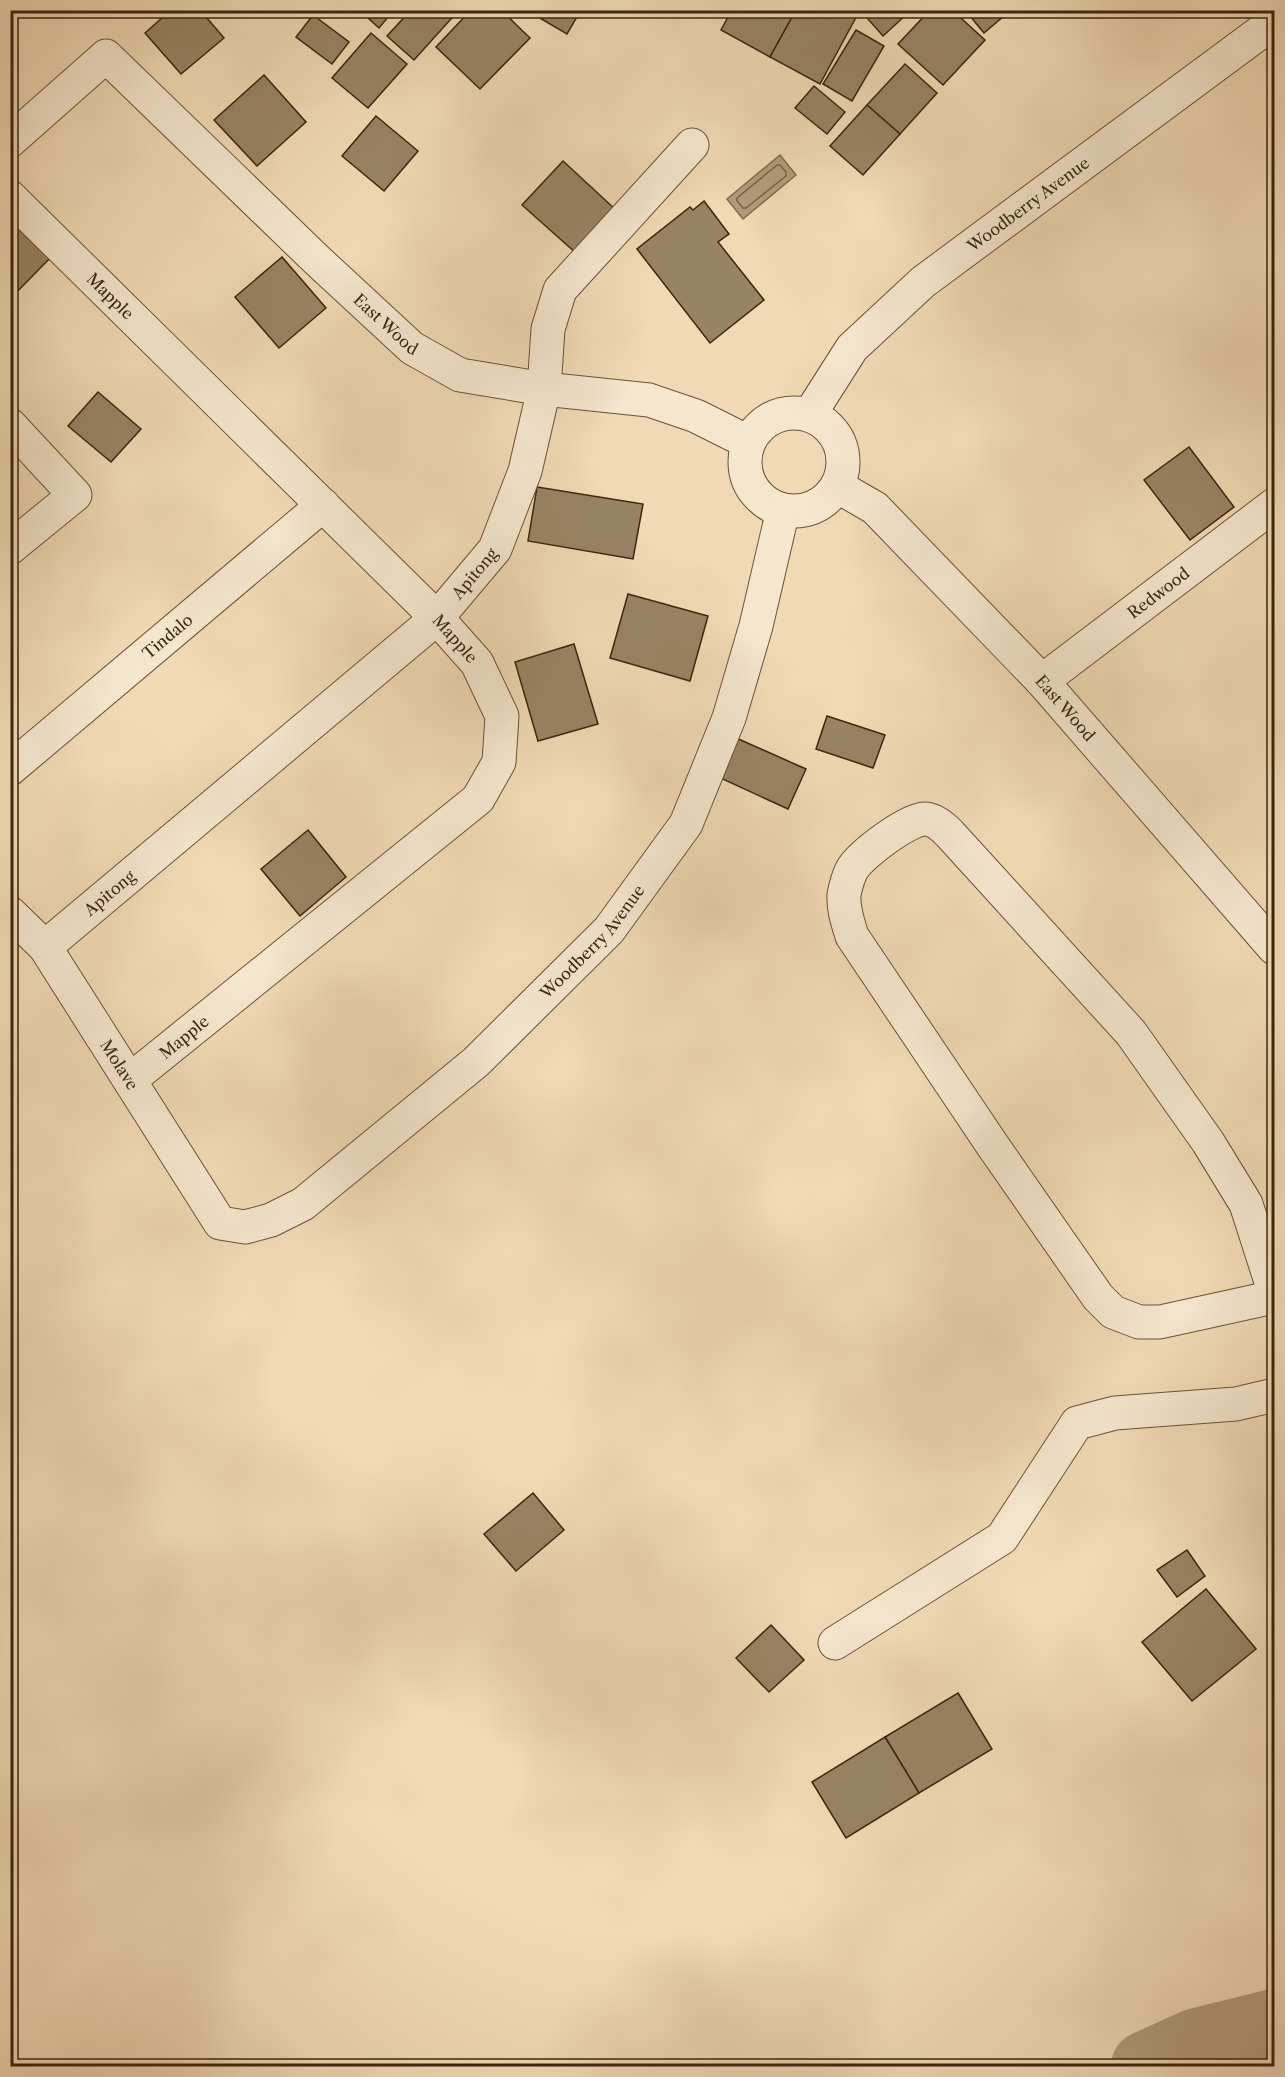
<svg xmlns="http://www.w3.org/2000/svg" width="1285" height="2077" font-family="'Libre Caslon Text',serif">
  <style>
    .water { fill: #b29c7c; stroke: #826c50; stroke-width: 1.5 }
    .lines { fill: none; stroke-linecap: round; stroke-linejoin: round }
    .shore { stroke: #766046; stroke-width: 1.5 }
    .river { stroke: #b29c7c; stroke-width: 70 }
    .building { fill: #998365; stroke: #3b250f; stroke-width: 1.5 }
    .minor-casing { stroke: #685238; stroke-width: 35 }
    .minor { stroke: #f5e6ce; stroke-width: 33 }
    .labels { text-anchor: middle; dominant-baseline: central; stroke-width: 4.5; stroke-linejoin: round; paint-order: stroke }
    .street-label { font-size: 16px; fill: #3b250f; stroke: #f5e6ce }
  </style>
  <rect width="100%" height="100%" fill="#f0d9b4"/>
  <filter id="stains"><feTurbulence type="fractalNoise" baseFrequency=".00333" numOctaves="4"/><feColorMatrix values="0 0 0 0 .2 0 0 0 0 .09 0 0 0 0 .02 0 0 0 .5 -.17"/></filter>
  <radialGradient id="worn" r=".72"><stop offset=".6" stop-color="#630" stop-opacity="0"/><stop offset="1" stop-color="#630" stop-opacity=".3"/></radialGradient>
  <!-- water -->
  <polygon class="water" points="780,155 796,175 743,219 727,199"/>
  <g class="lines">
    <!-- shore -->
    <polygon class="shore" points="777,165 780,165 786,172 786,176 746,208 743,208 737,201 737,198"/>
    <!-- river -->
    <polyline class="river" points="1146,2066 1197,2043 1274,2024"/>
  </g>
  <!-- building -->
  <g class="building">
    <polygon points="171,10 200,10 224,38 181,74 145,33"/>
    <polygon points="359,10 394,10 379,28"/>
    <polygon points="411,10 459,10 414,60 387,36"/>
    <polygon points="471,10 501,10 530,38 480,89 436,47"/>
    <polygon points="526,10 581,10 567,34"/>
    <polygon points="732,10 796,10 770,57 721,30"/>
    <polygon points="796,10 860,10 820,84 770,57"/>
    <polygon points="860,10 918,10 911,17 908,13 883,36"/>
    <polygon points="930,10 952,10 985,40 943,85 898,44"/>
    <polygon points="965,10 1011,10 984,33"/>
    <polygon points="313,15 349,42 332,64 296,37"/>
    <polygon points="856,30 884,46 852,101 823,84"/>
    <polygon points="371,33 407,64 368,108 332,78"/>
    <polygon points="905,64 937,93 900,134 867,105"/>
    <polygon points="264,75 306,122 257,166 214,120"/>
    <polygon points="814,86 845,112 827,134 795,108"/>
    <polygon points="867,105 900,134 863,175 830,146"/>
    <polygon points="376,116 418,151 384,191 342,156"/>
    <polygon points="563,161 617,211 577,254 522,205"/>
    <polygon points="704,201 729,234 718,242 764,300 710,343 637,249 690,207 693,210"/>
    <polygon points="10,220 50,258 10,299"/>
    <polygon points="282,257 326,308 279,348 235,297"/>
    <polygon points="98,392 141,429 111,462 68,426"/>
    <polygon points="1189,447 1234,507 1190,540 1144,480"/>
    <polygon points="537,487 643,504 633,559 528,541"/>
    <polygon points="628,594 708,616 690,681 610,658"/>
    <polygon points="574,644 598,724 538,741 515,662"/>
    <polygon points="827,716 885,735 873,768 816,749"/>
    <polygon points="734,737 806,769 788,809 716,776"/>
    <polygon points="308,830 346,877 300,916 261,869"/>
    <polygon points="533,1493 564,1530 516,1571 484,1534"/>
    <polygon points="1187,1550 1205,1576 1177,1597 1157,1570"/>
    <polygon points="1206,1589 1256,1649 1192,1701 1142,1642"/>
    <polygon points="771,1625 804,1660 769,1692 736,1658"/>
    <polygon points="958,1693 992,1749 919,1793 885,1737"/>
    <polygon points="885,1737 919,1793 846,1838 812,1782"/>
  </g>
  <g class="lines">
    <!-- minor casing -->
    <g class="minor-casing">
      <g id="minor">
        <path id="s1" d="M 10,141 L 106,56 L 318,261 L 412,348 L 460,375 L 544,389 L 649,400 L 696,416 L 748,442"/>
        <path id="s2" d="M 10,197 L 437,618 L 477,663 L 502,716 L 499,762 L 478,799 L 130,1080"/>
        <circle cx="794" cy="462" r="49"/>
        <path id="s3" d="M 810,414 L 852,348 L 923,282 L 1274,22"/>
        <polyline points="10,425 75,495 10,548"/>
        <path id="s4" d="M 837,486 L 875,508 L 1042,681 L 1274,948"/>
        <path id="s5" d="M 1042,681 L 1274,505"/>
        <path id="s6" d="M 10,769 L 323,505"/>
        <path id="s7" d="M 10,913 L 45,947 L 220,1223 L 245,1227 L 271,1220 L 303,1204 L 476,1062 L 609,930 L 686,824 L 729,718 L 756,626 L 783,510"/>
        <path id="s8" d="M 45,947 L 437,618 L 495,549 L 525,471 L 544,389 L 548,329 L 560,290 L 692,145"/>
        <path d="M 1274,1291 L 1246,1204 L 1208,1142 L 1131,1033 L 949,833 C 943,827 934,819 925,819 C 908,819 862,854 853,868 C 849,874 845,888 844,895 C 843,909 848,923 852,936 L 993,1146 L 1098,1297 L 1113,1312 L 1139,1322 L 1160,1322 L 1274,1297"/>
        <polyline points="835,1643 1002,1538 1077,1423 1115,1413 1236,1404 1274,1395"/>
      </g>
    </g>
    <!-- minor -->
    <use href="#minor" class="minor"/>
  </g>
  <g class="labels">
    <!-- street labels -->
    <g class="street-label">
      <text stroke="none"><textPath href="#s3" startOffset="306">Woodberry Avenue</textPath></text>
      <text stroke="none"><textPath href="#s2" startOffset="141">Mapple</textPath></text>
      <text stroke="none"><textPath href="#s1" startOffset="516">East Wood</textPath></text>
      <text stroke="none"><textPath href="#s8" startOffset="570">Apitong</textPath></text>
      <text stroke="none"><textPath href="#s5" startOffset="146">Redwood</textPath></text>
      <text stroke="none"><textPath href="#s6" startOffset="206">Tindalo</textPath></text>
      <text stroke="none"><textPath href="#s2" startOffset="627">Mapple</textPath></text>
      <text stroke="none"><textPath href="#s4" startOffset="320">East Wood</textPath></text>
      <text stroke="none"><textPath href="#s8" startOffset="84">Apitong</textPath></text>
      <text stroke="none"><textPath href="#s7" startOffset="855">Woodberry Avenue</textPath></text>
      <text transform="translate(184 1037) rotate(-39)">Mapple</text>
      <text stroke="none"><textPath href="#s7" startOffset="188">Molave</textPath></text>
    </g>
  </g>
  <!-- margin -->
  <rect width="1285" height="2077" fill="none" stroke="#f0d9b4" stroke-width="36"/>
  <rect x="12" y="12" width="1261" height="2053" fill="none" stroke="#3b250f" stroke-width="3"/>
  <rect x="18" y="18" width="1249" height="2041" fill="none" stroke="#3b250f" stroke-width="1.5"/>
  <rect width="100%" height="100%" filter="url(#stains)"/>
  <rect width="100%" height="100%" fill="url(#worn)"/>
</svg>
